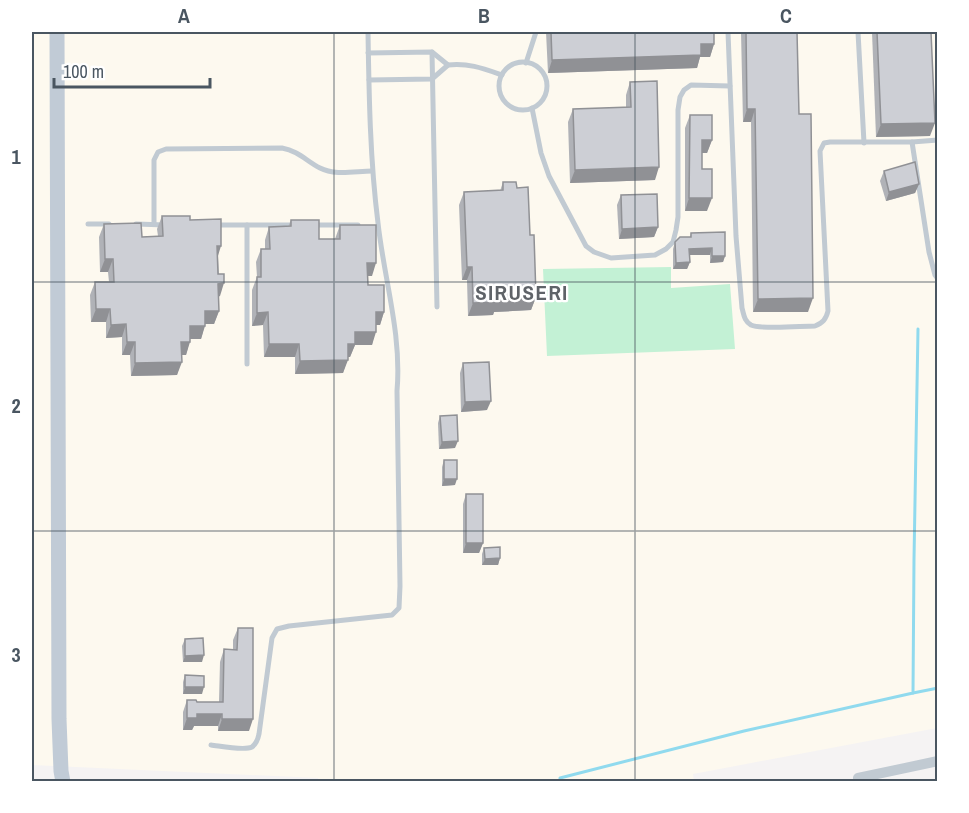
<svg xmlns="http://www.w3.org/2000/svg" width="969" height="813" font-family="'Archivo Narrow',sans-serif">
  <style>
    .commercial { fill: #fdf9ef }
    .green { fill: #c3f1d5 }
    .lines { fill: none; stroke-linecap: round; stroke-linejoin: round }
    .stream { stroke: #90daee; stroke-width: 3 }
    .lane { stroke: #c1cad2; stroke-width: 5 }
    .street { stroke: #c1cad2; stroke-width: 10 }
    .secondary { stroke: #c1cbd6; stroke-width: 15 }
    .wall { fill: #b0b2b7 }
    .shaded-wall { fill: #909195 }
    .building { fill: #cdcfd5; stroke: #909195; stroke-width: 1.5 }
    .grid { fill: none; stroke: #4a5661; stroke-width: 1.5; stroke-opacity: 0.55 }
    .labels { text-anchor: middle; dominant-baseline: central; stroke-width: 4.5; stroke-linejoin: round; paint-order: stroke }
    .district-label { font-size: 21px; font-weight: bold; letter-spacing: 1.5px; fill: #5f6368; stroke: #fff }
    .neatline { fill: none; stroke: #4a5661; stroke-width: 2 }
    .grid-label { font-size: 20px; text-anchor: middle; font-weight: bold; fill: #4a5661 }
  </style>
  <rect width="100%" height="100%" fill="#f5f3f3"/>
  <!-- commercial -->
  <polygon class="commercial" points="32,32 937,32 937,728 693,774 694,782 319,782 318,778 32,765"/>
  <!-- green -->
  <polygon class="green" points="671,267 671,288 730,284 735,349 547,356 543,269"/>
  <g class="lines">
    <!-- stream -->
    <g class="stream">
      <polyline points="913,693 938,688"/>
      <polyline points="560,782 560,778 744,731 913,693 914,559 918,329"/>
    </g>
    <!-- lane -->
    <g class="lane">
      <path d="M 728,32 L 736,236 L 742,308 C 744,315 744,321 751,325 C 762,330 801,326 815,326 C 823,323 826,319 828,311 L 820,151 L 824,143 L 830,142 L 912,142 L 938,140"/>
      <polyline points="858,32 864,143"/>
      <polyline points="432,52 437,307"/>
      <polyline points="368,53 432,52 448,65 432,79 369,80"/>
      <circle cx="523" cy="86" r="24"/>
      <polyline points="526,63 536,32"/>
      <path d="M 448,65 C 469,63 482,68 502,75"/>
      <polyline points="532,108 541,153 549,176 586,246 594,252 611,258 655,255 666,249 673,242 676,230 678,217 678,110 680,97 684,90 691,85 730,86"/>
      <polyline points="912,142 929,252 935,275 938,279"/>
      <polyline points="88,224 109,224"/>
      <polyline points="136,224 166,225"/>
      <path d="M 154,224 L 154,160 L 158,152 L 166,149 L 282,148 C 299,151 306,161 320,168 C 335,176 356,171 372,171"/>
      <polyline points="214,225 295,225"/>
      <polyline points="313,225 358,225"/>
      <polyline points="247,364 247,225"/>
      <path d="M 211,745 C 220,746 244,751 252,747 C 256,744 258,739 259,734 L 272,638 L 277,629 L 289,626 L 392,615 L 399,608 L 400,586 L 397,391 C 402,334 384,279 378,223 C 370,160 369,95 368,32"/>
    </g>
    <!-- street -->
    <polyline class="street" points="858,778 938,761"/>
    <!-- secondary -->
    <polyline class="secondary" points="57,32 59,719 61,771 63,782"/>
  </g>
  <!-- wall -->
  <g class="wall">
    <polygon points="546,32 714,32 714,44 710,57 700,57 697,68 548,73"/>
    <polygon points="741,32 797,32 799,114 808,312 753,312 751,122 743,122"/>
    <polygon points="872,32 931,32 930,136 876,137"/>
    <polygon points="630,82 655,180 570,183 568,122 573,109 626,108 626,95"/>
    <polygon points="690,115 712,140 707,153 702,153 702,169 707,211 685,211 685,128"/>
    <polygon points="884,171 919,184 915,193 886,201 880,181"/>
    <polygon points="503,182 517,188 530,235 536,297 531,310 494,312 493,315 468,316 467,280 462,280 459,205 464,192 500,191"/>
    <polygon points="621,195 658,227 654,237 619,239 617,205"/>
    <polygon points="162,216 190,220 218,256 220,296 218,297 219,311 214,324 205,324 201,339 190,339 186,355 182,355 177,375 131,376 130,355 122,355 122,337 106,338 106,322 91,322 90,295 95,282 109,282 108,272 100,272 99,237 104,224 142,237 158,236 157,229"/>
    <polygon points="291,220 319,239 335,239 340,225 372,276 368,276 368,285 384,312 380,325 376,325 372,345 355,345 350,357 348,357 343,373 295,374 295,357 264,357 263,325 252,326 252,290 257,277 256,262 261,249 265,249 265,240 269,227 288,227"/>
    <polygon points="691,233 725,256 723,262 710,263 710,255 690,255 690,262 687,269 673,269 673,249 675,242 690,237"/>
    <polygon points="463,363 487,410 461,412 460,373"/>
    <polygon points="440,416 455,448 439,449 438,423"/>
    <polygon points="444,460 455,485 442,486 442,467"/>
    <polygon points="466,494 483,543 479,553 463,553 463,504"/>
    <polygon points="484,548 500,558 498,565 482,565 482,554"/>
    <polygon points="238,628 249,731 218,731 218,726 194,726 192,730 183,730 183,712 187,700 197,702 219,702 220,662 224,649 233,650 233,640"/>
    <polygon points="185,639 202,662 183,662 182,646"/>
    <polygon points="185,675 202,694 183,694 183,682"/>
  </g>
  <!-- shaded-wall -->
  <g class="shaded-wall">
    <polygon points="701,44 714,44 710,57 700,57 697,68 548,73 552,60"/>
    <polygon points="747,109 755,109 751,122 743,122"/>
    <polygon points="935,123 930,136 876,137 881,124"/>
    <polygon points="702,140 712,140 707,153 697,153"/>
    <polygon points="659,167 655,180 570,183 575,170"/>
    <polygon points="919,184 915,193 886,201 889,192"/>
    <polygon points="689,198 712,198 707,211 685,211"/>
    <polygon points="658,227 654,237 619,239 622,229"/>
    <polygon points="217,246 221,246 217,259"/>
    <polygon points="712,248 710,255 687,255 689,249"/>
    <polygon points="712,256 725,256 723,262 710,263"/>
    <polygon points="105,259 113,259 108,272 100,272"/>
    <polygon points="690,262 687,269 673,269 676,263"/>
    <polygon points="367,263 376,263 372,276 363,276"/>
    <polygon points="467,267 472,267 467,280 462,280"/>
    <polygon points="224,283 220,296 213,297 218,284"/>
    <polygon points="536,297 531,310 494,312 493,315 468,316 473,303 497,299"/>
    <polygon points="813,298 808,312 753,312 758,299"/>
    <polygon points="96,309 110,309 106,322 91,322"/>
    <polygon points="205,311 219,311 214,324 200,324"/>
    <polygon points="268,312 263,325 252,326 257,313"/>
    <polygon points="376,312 384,312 380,325 371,325"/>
    <polygon points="126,324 122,337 106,338 111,325"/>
    <polygon points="190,326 205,326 201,339 185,339"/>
    <polygon points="355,332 376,332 372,345 355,345 350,357 343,357 348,344"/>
    <polygon points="127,342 135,342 130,355 122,355"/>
    <polygon points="181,342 190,342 186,355 177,355"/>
    <polygon points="269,344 299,344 295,357 264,357"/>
    <polygon points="348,360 343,373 295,374 300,361"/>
    <polygon points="182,362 177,375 131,376 135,363"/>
    <polygon points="491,401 487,410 461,412 465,402"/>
    <polygon points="458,441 455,448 439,449 442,442"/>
    <polygon points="444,479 457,479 455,485 442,486"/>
    <polygon points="466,543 483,543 479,553 463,553"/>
    <polygon points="500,558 498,565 482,565 485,559"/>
    <polygon points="204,655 202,662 183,662 185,656"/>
    <polygon points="185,687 204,687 202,694 183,694"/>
    <polygon points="197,714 222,714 218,726 194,726 192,730 183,730 187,718"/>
    <polygon points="222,719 253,719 249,731 218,731"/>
  </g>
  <!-- building -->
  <g class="building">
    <polygon points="551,32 714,32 714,44 701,44 701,55 552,60"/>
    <polygon points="746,32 797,32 799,114 811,114 813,298 758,299 755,109 747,109"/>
    <polygon points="877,32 931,32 935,123 881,124"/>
    <polygon points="657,81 659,167 575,170 573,109 631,107 630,82"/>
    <polygon points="690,115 712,115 712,140 702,140 702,169 712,169 712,198 689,198"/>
    <polygon points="915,162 919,184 889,192 884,171"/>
    <polygon points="503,182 516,182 517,188 528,187 530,235 534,235 536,297 497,299 497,302 473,303 472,267 467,267 464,192 503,190"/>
    <polygon points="657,194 658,227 622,229 621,195"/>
    <polygon points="162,216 190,216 190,220 221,219 221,246 217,246 218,274 224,274 224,283 218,284 219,311 205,311 205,326 190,326 190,342 181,342 182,362 135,363 135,342 127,342 126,324 111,325 110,309 96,309 95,282 114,282 113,259 105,259 104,224 141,223 142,237 163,236"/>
    <polygon points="291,220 319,220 319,239 340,239 340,225 376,225 376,263 367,263 368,285 384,285 384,312 376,312 376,332 355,332 355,344 348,344 348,360 300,361 299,344 269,344 268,312 257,313 257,277 261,277 261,249 270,249 269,227 291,226"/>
    <polygon points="725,232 725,256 712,256 712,248 689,249 690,262 676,263 675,242 680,237 691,237 691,233"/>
    <polygon points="489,362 491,401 465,402 463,363"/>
    <polygon points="457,415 458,441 442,442 440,416"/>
    <rect x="444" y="460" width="13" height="19"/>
    <rect x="466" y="494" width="17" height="49"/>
    <polygon points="500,547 500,558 485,559 484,548"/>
    <polygon points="238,628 253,628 253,719 222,719 222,714 197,714 197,718 187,718 187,700 196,700 197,702 223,702 224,649 237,650"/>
    <polygon points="203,638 204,655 185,656 185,639"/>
    <polygon points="185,675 204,676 204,687 185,687"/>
  </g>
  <!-- grid -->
  <path class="grid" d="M 334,32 L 334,782M 635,32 L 635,782M 32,282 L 938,282M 32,531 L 938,531"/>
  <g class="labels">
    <!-- district labels -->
    <g class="district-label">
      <text x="522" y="292">SIRUSERI</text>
    </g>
  </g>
  <!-- border -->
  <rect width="969" height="813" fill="none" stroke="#ffffff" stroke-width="66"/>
  <!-- scale -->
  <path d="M54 78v9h156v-9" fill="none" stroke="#4a5661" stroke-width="3"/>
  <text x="63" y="78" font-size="18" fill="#4a5661" stroke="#ffffff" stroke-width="4.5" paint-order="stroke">100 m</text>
  <rect x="33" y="33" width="903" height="747" class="neatline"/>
  <g class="grid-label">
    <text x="184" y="23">A</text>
    <text x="484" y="23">B</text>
    <text x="786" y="23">C</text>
    <text x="16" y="164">1</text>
    <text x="16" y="413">2</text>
    <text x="16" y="662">3</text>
  </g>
</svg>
